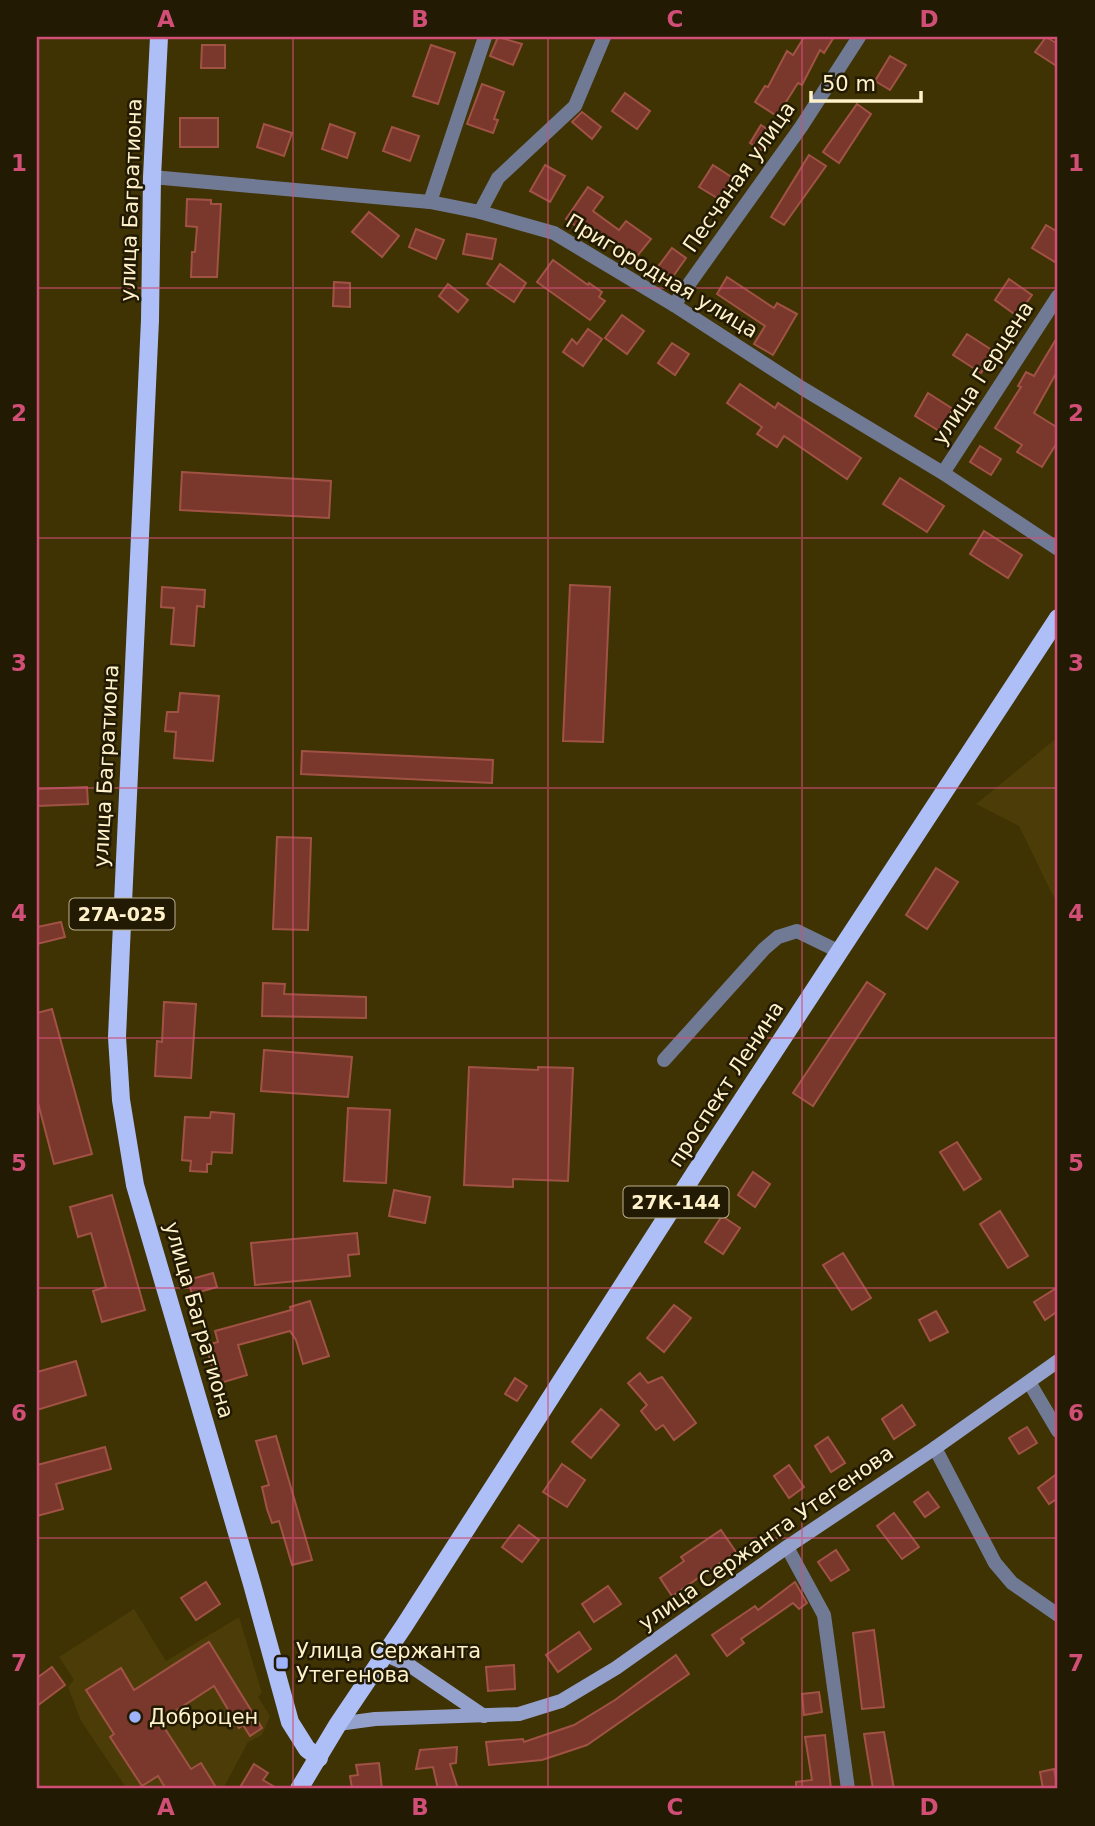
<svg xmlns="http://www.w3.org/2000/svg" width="1095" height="1826" font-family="'DejaVu Sans',sans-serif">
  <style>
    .built { fill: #4c3d08 }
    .building { fill: #7a372b; stroke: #a05345; stroke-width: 2 }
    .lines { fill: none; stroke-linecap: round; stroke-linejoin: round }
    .street { stroke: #717a95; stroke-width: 14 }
    .secondary { stroke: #94a1cd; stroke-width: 14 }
    .primary { stroke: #aebff8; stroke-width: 18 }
    .grid { fill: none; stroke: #d14e77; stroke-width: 2; stroke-opacity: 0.55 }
    .poi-dot { fill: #9fb3fd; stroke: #221a02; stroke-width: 2.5 }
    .labels { text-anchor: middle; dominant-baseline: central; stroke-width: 5; stroke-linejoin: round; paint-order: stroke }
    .shield { fill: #221a02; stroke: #bdb18f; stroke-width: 2 }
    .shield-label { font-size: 19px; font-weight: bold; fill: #fff2cb }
    .street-label { font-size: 21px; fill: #fff2cb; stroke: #221a02 }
    .poi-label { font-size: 21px; fill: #fff2cb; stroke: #221a02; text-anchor: start }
    .neatline { fill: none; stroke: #d14e77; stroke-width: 2.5 }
    .grid-label { font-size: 23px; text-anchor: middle; font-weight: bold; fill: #d14e77 }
  </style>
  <rect width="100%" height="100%" fill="#3f3203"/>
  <!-- built -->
  <g class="built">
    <polygon points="1058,737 1058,906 1019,826 976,804"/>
    <polygon points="134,1609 166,1661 239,1617 262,1693 258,1697 270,1716 262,1735 248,1742 223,1789 127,1789 81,1721 68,1687 74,1680 59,1657"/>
  </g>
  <!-- building -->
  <g class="building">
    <polygon points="498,37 522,44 513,65 490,56"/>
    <polygon points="799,37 834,37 824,53 820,50 802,85 798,83 777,116 755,102 765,86 768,87 787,51 793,55 803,39"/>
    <polygon points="1046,37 1058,44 1058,67 1035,52"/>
    <polygon points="202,45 225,45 225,68 201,68"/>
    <polygon points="431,45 455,53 438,104 413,96"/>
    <polygon points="890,56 906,65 890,90 875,81"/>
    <polygon points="482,84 504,92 494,119 498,120 493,133 467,124"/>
    <polygon points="625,93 650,111 637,129 612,111"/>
    <polygon points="857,104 871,114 839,163 823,152"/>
    <polygon points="582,112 601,127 592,139 572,122"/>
    <rect x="180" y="118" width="38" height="29"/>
    <polygon points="264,124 292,133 284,156 257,147"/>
    <polygon points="330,124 355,133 347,158 322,149"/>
    <polygon points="761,125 776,135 764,152 750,143"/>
    <polygon points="392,127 419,136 410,161 383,151"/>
    <polygon points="809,155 826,166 784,225 771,217"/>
    <polygon points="545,165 565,176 550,202 530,191"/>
    <polygon points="713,165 736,180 722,201 699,187"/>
    <polygon points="588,187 603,197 593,211 619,230 626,221 651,239 634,260 596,233 593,238 566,219"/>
    <polygon points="187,199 211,200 211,204 221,204 217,277 191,277 192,252 195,252 197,227 186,226"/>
    <polygon points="369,212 399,236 382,257 352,232"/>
    <polygon points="1046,225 1058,232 1058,264 1032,248"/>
    <polygon points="416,229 444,240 436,259 409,247"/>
    <polygon points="467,234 496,239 492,259 463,254"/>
    <polygon points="672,248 686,258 672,278 657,268"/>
    <polygon points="553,260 588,285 589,283 602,292 599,297 605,301 590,320 537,282"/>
    <polygon points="500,264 526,283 514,302 487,284"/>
    <polygon points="727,277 774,308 777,303 797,314 773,355 754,344 765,326 717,294"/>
    <polygon points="1009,279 1032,295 1017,316 995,300"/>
    <polygon points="334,282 350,283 350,307 333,306"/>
    <polygon points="448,284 468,300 458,312 439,296"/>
    <polygon points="622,315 644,331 627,354 605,338"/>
    <polygon points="588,329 602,339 583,366 563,352 572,339 577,344"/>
    <polygon points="967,334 995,352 981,373 953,355"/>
    <polygon points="1055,341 1058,343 1058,370 1034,413 1058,428 1058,441 1042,467 1017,452 1022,445 995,428 1021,387 1018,386 1026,372 1034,376"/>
    <polygon points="672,343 689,354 675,375 658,363"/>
    <polygon points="740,384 775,408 778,403 861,458 847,479 784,436 777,447 757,434 762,427 727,403"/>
    <polygon points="928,393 953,409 939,431 915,416"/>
    <polygon points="980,446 1001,459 991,475 970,462"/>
    <polygon points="182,472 331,481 329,518 180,510"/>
    <polygon points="900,478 944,506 927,532 883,504"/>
    <polygon points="984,531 1022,555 1008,578 970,554"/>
    <polygon points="570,585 610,587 603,742 563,741"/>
    <polygon points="162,587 205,590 204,607 197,606 194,646 171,644 174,608 161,607"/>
    <polygon points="180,693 219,696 213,761 174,758 176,732 165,731 167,712 178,712"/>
    <polygon points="302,751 493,760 492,783 301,774"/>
    <polygon points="87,787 88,804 37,806 37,789"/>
    <polygon points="277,837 311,838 308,930 273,929"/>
    <polygon points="936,868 958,882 927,929 906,915"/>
    <polygon points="61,922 65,937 37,944 37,927"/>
    <polygon points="867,982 885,994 813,1106 793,1093"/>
    <polygon points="263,983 285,984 284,994 366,997 366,1018 262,1016"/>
    <polygon points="164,1002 196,1004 191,1078 155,1076 157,1041 162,1042"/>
    <polygon points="52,1009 92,1154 54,1164 37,1099 37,1013"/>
    <polygon points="264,1050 352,1057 348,1097 261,1091"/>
    <polygon points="469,1067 538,1070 538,1067 573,1068 568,1181 513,1179 513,1187 464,1185"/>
    <polygon points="348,1108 390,1110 386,1183 344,1181"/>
    <polygon points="211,1112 234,1114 232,1153 212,1152 211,1164 207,1164 207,1172 190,1171 191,1161 182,1160 185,1117 210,1118"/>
    <polygon points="957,1142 981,1179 964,1190 940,1152"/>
    <polygon points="753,1172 770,1184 755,1207 738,1195"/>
    <polygon points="394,1190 430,1197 425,1223 389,1216"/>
    <polygon points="112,1195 145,1310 102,1322 93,1291 106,1287 91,1233 78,1237 70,1207"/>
    <polygon points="1000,1211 1028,1256 1008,1268 980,1224"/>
    <polygon points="722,1216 740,1228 723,1254 705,1242"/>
    <polygon points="357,1233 359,1254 348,1255 350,1276 255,1285 251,1243"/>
    <polygon points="843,1253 871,1298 852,1310 823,1265"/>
    <polygon points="213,1273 217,1287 192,1294 188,1280"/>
    <polygon points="1058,1287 1058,1311 1045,1320 1034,1302"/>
    <polygon points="310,1301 329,1356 303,1364 296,1340 290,1331 238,1345 247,1375 217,1384 206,1345 218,1342 215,1331 291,1310 290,1307"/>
    <polygon points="674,1305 691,1318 664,1352 647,1338"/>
    <polygon points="936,1311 948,1332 930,1341 919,1320"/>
    <polygon points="76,1361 86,1395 37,1410 37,1372"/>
    <polygon points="640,1373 648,1383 662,1377 696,1423 674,1440 663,1425 656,1430 641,1411 647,1405 628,1383"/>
    <polygon points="515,1378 527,1386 517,1401 505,1394"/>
    <polygon points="902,1405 915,1425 894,1439 882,1419"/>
    <polygon points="601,1409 619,1425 591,1458 572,1442"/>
    <polygon points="1027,1427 1037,1443 1019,1454 1009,1438"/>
    <polygon points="276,1436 312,1560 292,1565 279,1521 272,1523 267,1509 262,1487 269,1485 256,1441"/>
    <polygon points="828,1437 845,1463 831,1472 815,1446"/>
    <polygon points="105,1447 111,1469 56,1484 63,1509 37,1516 37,1465"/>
    <polygon points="562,1464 585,1480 567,1507 543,1492"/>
    <polygon points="789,1465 804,1487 789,1498 774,1476"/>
    <polygon points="1058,1473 1058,1498 1049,1504 1038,1488"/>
    <polygon points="928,1492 939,1507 925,1517 914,1502"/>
    <polygon points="894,1513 919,1547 902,1559 877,1526"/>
    <polygon points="519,1525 539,1540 522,1562 502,1547"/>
    <polygon points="721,1530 736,1552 672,1596 660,1578 684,1561 681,1557"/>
    <polygon points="836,1550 849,1570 831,1581 818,1562"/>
    <polygon points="206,1582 220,1604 196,1620 181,1598"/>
    <polygon points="795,1582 807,1603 799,1609 793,1603 741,1639 744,1643 727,1656 712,1635 755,1606 758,1610"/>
    <polygon points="608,1586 621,1604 594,1622 582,1604"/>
    <polygon points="874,1630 884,1707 862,1709 853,1633"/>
    <polygon points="579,1632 591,1649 558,1672 546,1655"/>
    <polygon points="209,1642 262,1728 250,1736 243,1725 239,1728 214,1686 160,1721 191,1769 201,1763 217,1789 166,1789 158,1776 142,1786 110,1737 114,1734 86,1690 121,1668 134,1690"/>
    <polygon points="676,1655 689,1674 587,1745 542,1760 489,1765 486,1742 523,1739 524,1742 574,1725 615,1700"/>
    <polygon points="514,1665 515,1689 488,1691 486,1667"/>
    <polygon points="52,1667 65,1685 37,1706 37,1678"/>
    <polygon points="819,1692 822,1712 804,1715 802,1694"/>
    <polygon points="884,1732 894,1789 873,1789 864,1734"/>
    <polygon points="825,1735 831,1789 796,1789 796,1782 812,1780 805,1737"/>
    <polygon points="457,1747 456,1763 450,1764 458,1789 438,1789 433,1767 416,1769 420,1750"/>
    <polygon points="379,1763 382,1789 352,1789 350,1776 358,1775 356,1765"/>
    <polygon points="254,1764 268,1773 263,1780 278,1789 239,1789"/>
    <polygon points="1054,1769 1058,1789 1043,1789 1040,1772"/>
  </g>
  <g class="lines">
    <!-- street -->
    <g class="street">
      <polyline points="152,177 430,202 480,212 554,233 674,305 802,388 943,473 1058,549"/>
      <polyline points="430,202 485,37"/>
      <polyline points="480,212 498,178 575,106 604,37"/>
      <polyline points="674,305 801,127 859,37"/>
      <polyline points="943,473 1058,296"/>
      <polyline points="664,1060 764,949 778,937 797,931 840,952"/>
      <polyline points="1029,1382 1058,1431"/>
      <polyline points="935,1448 995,1563 1012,1583 1058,1615"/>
      <polyline points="787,1547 824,1615 848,1789"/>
    </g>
    <!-- secondary -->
    <g class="secondary">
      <polyline points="384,1654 409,1665 484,1716"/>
      <polyline points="338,1724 375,1719 519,1714 561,1701 616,1668 787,1547 935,1448 1058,1361"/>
    </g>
    <!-- primary -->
    <g class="primary">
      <polyline points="159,37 152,177 150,320 121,946 117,1037 121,1100 135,1185 252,1584 290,1722 307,1749 319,1758"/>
      <polyline points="299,1789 338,1724 404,1626 714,1143 1058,618"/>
    </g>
  </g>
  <!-- grid -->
  <path class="grid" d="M 293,37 L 293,1789M 548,37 L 548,1789M 802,37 L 802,1789M 37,288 L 1058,288M 37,538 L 1058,538M 37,788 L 1058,788M 37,1038 L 1058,1038M 37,1288 L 1058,1288M 37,1538 L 1058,1538"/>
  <!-- markers -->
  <g class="poi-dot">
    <rect x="275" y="1656" width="14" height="14" rx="3.5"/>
    <circle cx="135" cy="1717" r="7"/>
  </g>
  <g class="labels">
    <!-- shield labels -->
    <g class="shield">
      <rect x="69.5" y="898.5" width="105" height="31" rx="5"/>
      <rect x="623.5" y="1186.5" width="105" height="31" rx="5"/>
    </g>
    <g class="shield-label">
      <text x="122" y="914">27А-025</text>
      <text x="676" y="1202">27К-144</text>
    </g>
    <!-- street labels -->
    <g class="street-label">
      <text transform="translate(739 177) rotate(-55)">Песчаная улица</text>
      <text transform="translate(131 200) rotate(-88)">улица Багратиона</text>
      <text transform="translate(662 276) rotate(31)">Пригородная улица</text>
      <text transform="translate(983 373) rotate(-57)">улица Герцена</text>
      <text transform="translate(106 766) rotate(-87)">улица Багратиона</text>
      <text transform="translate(726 1084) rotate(-57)">проспект Ленина</text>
      <text transform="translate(199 1320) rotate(74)">улица Багратиона</text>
      <text transform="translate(766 1538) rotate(-35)">улица Сержанта Утегенова</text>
    </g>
    <!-- poi labels -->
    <g class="poi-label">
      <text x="296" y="1651">Улица Сержанта<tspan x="296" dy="24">Утегенова</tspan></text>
      <text x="149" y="1717">Доброцен</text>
    </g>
  </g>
  <!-- border -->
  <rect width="1095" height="1826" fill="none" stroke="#221a02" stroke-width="77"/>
  <!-- scale -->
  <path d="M811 91v10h110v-10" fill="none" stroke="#fff2cb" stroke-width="3.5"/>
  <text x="822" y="91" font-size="21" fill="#fff2cb" stroke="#221a02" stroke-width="5" paint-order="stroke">50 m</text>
  <rect x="38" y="38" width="1018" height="1749" class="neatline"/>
  <g class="grid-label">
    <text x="166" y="27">A</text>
    <text x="420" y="27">B</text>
    <text x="675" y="27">C</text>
    <text x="929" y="27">D</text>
    <text x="19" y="171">1</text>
    <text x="1076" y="171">1</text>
    <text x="19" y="421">2</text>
    <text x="1076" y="421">2</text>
    <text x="19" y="671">3</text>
    <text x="1076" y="671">3</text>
    <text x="19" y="921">4</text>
    <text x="1076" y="921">4</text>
    <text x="19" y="1171">5</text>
    <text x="1076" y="1171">5</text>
    <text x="19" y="1421">6</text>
    <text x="1076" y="1421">6</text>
    <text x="19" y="1671">7</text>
    <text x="1076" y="1671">7</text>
    <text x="166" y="1815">A</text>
    <text x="420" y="1815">B</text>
    <text x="675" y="1815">C</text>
    <text x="929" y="1815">D</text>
  </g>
</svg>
